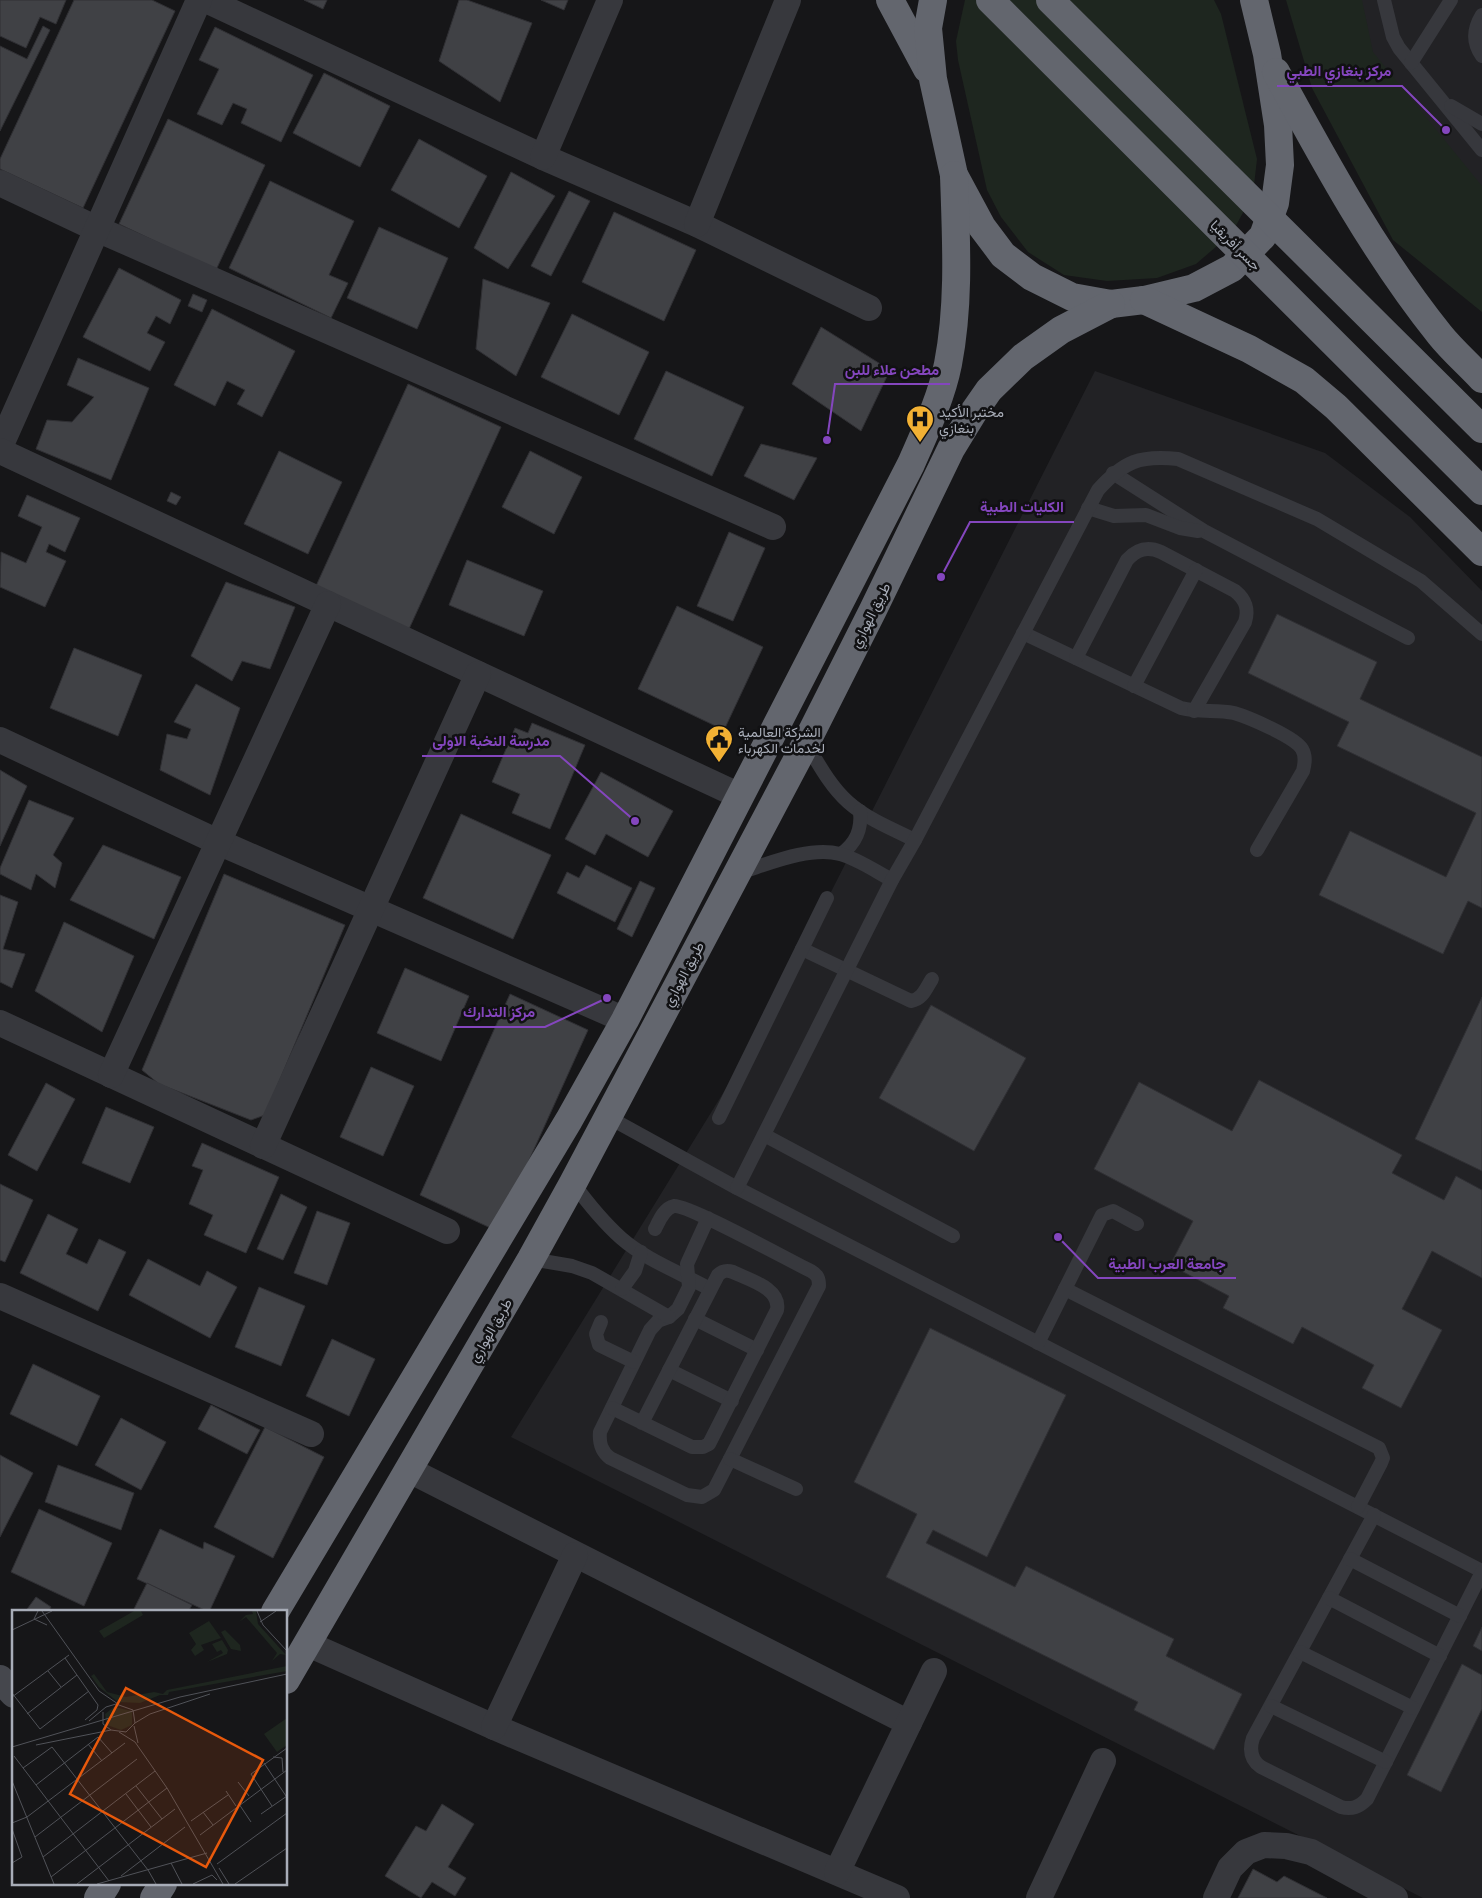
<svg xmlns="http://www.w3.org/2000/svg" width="1482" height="1898" font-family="Manrope,Vazirmatn,sans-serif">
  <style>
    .built { fill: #222225 }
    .green { fill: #1e261f }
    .building { fill: #404145; stroke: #303034 }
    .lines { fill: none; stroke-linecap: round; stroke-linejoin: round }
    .lane { stroke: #37383d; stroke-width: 14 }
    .street { stroke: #37383d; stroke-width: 26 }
    .secondary { stroke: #45474d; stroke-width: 28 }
    .highway { stroke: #63666e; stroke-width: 28 }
    .labels { text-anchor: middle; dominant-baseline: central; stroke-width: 5; stroke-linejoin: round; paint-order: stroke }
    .street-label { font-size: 14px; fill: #a8adb8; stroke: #111113 }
    .poi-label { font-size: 14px; fill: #a8adb8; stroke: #111113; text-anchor: start }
    .inset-road { fill: none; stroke: #505258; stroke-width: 1 }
    .view { fill: #e8590c; fill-opacity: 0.15; stroke: #e8590c; stroke-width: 2.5 }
    .inset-edge { fill: none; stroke: #a8adb8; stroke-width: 2.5 }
    .leader { fill: none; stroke: #8446be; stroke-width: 2 }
    .callout-dot { fill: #8446be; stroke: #111113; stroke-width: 2 }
    .callout-label { font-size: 15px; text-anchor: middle; font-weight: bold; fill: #8446be; stroke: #111113; stroke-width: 5; stroke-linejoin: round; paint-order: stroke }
  </style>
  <rect width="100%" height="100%" fill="#161618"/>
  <!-- built -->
  <g class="built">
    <polygon points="1331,0 1482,0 1482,216"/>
    <polygon points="1095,371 1325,453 1410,517 1482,591 1482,1898 1423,1898 511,1437 757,1038"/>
  </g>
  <!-- green -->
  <g class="green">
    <polygon points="965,0 1214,0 1221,14 1257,159 1253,194 1232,233 1196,264 1157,278 1107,281 1064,275 1028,252 1001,217 987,190 958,60 956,41"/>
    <polygon points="1286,0 1362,0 1373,52 1482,186 1482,312 1393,240 1312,88"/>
  </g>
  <!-- building -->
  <g class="building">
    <polygon points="0,0 66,0 56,24 40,17 26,48 0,36"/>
    <polygon points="74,0 152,0 175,11 83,208 0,169 0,159"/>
    <polygon points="304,0 327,0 323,9"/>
    <polygon points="459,0 467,0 532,23 500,102 439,61"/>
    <polygon points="541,0 568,0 564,10"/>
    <polygon points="43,26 50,30 0,131 0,46 27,59"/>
    <polygon points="215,27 313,75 281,142 241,123 247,109 233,103 222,125 197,114 219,69 199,60"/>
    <polygon points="324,73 390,106 360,167 293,133"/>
    <polygon points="168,119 265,165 216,270 119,224"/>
    <polygon points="419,139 487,176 459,228 391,190"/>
    <polygon points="511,172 555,196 508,269 474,248"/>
    <polygon points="270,181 354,221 329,275 348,283 331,318 229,268"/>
    <polygon points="569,191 590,201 551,276 531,266"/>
    <polygon points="614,212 696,250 664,321 582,282"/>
    <polygon points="379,227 448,258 417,329 347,298"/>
    <polygon points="119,268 181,300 170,324 156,316 147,333 165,342 150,371 83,337"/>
    <polygon points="483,279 550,303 516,376 476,349"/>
    <polygon points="193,294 207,300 202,312 188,306"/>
    <polygon points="212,309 295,351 262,417 237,404 245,390 227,381 215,406 174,385"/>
    <polygon points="572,314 649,352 619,415 541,377"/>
    <polygon points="821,327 890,370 861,431 792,384"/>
    <polygon points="78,358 149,388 111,480 36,449 47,420 72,422 94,397 67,385"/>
    <polygon points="666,371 744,407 712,476 634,439"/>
    <polygon points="408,384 501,427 409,629 316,586"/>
    <polygon points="761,444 817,458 794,500 744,476"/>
    <polygon points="279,451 342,482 308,554 244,524"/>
    <polygon points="530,451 582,477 554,534 502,507"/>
    <polygon points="171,492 181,497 176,505 167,501"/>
    <polygon points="27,495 80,518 65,552 49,544 46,552 66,561 45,607 0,587 1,552 26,563 42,527 18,516"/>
    <polygon points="729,532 765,548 733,621 697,606"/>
    <polygon points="467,560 543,591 524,636 449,605"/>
    <polygon points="226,582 295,607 270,669 242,661 232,681 191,656"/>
    <polygon points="677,606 763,647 724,730 638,689"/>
    <polygon points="1277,614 1377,662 1360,699 1482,757 1482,908 1468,901 1443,954 1319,895 1350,831 1446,877 1476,813 1337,746 1349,722 1248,673"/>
    <polygon points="74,648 142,675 118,736 50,708"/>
    <polygon points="196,684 240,708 210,795 160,770 167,734 187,739 191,729 174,722"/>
    <polygon points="532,723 585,745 550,829 512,813 520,794 492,782 515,728 528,733"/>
    <polygon points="0,770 27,786 0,846"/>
    <polygon points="601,772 673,811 648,857 606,834 595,855 565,839"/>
    <polygon points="29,800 74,818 53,855 62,863 55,888 36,874 31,890 0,874 0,868"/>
    <polygon points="461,814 551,855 513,939 423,898"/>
    <polygon points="103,845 181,877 154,939 70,900"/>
    <polygon points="586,865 632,888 615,922 557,893 567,872 579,878"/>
    <polygon points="224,874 345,925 265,1115 251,1120 159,1084 142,1070"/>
    <polygon points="640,881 655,888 632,937 617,929"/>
    <polygon points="0,895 18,902 3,949 25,954 12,988 0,982"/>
    <polygon points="64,922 134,956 102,1032 35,991"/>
    <polygon points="405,968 469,996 441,1061 377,1033"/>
    <polygon points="510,994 588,1030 497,1231 420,1195"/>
    <polygon points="1482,997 1482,1171 1415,1139"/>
    <polygon points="931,1005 1026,1058 974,1151 879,1098"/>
    <polygon points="371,1067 414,1086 383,1156 340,1137"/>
    <polygon points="1259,1080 1402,1155 1392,1173 1444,1200 1456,1176 1482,1190 1482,1278 1432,1251 1402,1309 1442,1330 1401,1408 1362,1388 1374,1365 1302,1327 1293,1344 1223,1308 1229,1296 1170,1265 1193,1221 1094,1169 1139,1082 1232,1131"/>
    <polygon points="46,1083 75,1099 37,1171 8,1155"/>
    <polygon points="106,1107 154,1127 130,1183 82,1163"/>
    <polygon points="202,1143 279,1177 246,1253 204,1235 213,1215 189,1204 203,1170 192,1166"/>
    <polygon points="0,1184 33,1200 5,1262 0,1260"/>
    <polygon points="281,1194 307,1207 283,1260 257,1249"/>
    <polygon points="317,1211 350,1223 327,1285 294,1273"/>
    <polygon points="48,1214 78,1229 66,1254 87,1264 99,1239 126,1252 98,1311 20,1273"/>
    <polygon points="148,1259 200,1286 207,1271 237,1287 210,1338 129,1295"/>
    <polygon points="259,1287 305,1306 281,1366 235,1347"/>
    <polygon points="930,1328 1066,1395 987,1557 933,1530 926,1543 1015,1587 1026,1566 1174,1639 1166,1656 1242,1694 1214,1750 1134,1710 1138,1702 886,1577 917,1514 854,1482"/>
    <polygon points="332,1339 375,1359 349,1416 306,1396"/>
    <polygon points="33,1364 100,1396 77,1446 10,1414"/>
    <polygon points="211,1405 260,1430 247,1454 198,1429"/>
    <polygon points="121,1418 166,1442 141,1490 95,1465"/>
    <polygon points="265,1427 324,1457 273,1558 214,1527"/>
    <polygon points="0,1455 33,1473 0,1537"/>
    <polygon points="58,1465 134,1493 121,1530 45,1502"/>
    <polygon points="39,1509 112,1543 84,1606 11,1572"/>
    <polygon points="160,1529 203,1549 204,1542 235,1556 209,1612 137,1579"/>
    <polygon points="147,1583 192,1605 188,1612 139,1612 134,1609"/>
    <polygon points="36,1597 51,1607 48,1612 25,1612"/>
    <polygon points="1482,1627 1482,1651 1473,1646"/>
    <polygon points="1462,1664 1482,1675 1482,1709 1441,1792 1407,1775"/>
    <polygon points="442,1804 474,1824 448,1867 466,1878 455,1896 432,1882 421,1898 385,1876 416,1826 426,1831"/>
    <polygon points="1253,1869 1277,1882 1284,1876 1327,1898 1238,1898"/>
  </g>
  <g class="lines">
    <!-- lane -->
    <g class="lane">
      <polyline points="1384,0 1393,37 1399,48 1482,150"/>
      <path d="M 1482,15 C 1474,28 1472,42 1482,56"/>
      <polyline points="1411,63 1451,0"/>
      <polyline points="1451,106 1482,124"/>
      <polyline points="1113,473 1204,531 1408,638"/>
      <polyline points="1088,508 1114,516 1146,515 1180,528 1198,531"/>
      <path d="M 1023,633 L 1181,708 C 1200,713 1217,709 1234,713 C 1248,717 1295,737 1302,749 C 1306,756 1305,763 1303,771 L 1257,850"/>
      <path d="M 1076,658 L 1127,560 C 1137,549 1147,546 1161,552 L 1235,591 C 1246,600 1249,609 1245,622 L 1194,711"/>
      <polyline points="1134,686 1196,570"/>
      <path d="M 806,743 C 818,763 830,786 848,802 C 867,819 892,829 915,840"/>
      <path d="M 841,854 C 856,843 862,830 860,811"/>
      <path d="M 739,873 C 768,864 809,846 840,854 C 858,859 875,871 892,880"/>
      <path d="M 802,949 L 911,1001 C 923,999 926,988 932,979"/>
      <polyline points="608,1117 737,1188 1482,1571"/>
      <polyline points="719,1118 827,898"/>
      <polyline points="764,1135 953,1236"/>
      <path d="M 573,1183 C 587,1202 602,1221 621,1238 C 646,1260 681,1273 710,1289"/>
      <path d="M 737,1188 L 892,880 L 915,840 L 1098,490 C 1124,461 1140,455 1178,459 L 1317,519 L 1421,581 L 1482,634"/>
      <path d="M 655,1229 C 659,1221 664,1208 674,1206 C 687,1204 792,1262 811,1271 C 818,1275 819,1279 819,1286 L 714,1490 L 702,1497 L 687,1495 L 610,1458 C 601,1451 599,1443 600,1432 L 650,1330 L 658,1321 L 669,1317 L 678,1309 L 689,1287 L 687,1264 L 708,1218"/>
      <polyline points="531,1259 572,1266 592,1273 669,1317"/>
      <polyline points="622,1289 635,1271 641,1252"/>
      <polyline points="1065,1289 1379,1448 1383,1458 1381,1463 1358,1507"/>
      <polyline points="695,1319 757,1350"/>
      <polyline points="601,1322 596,1334 599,1345 634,1362"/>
      <polyline points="1038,1343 1102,1215 1113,1211 1137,1224"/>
      <polyline points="669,1370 732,1401"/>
      <path d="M 612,1408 L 692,1447 L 703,1447 L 709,1444 L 777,1310 C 781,1288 749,1280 733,1272 C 727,1270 723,1270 718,1275 L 642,1423"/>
      <polyline points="730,1459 796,1489"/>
      <path d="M 1374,1515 L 1253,1738 C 1249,1750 1251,1760 1261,1767 L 1341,1807 C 1352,1810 1359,1807 1367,1799 L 1482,1572"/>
      <polyline points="1350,1559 1460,1616"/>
      <polyline points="1329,1598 1440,1656"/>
      <polyline points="1300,1652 1413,1708"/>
      <polyline points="1271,1706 1386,1762"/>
    </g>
    <!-- street -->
    <g class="street">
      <polyline points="206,0 543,157 697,224 869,308"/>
      <polyline points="543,157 610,0"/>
      <polyline points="0,183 97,229 773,527"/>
      <polyline points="697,224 788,0"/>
      <polyline points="0,447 199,0"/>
      <polyline points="0,451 740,796"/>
      <polyline points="0,740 218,842 625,1020"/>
      <polyline points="0,1023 447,1231"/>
      <polyline points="111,1075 328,604"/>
      <polyline points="263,1146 478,674"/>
      <polyline points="0,1296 311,1434"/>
      <polyline points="409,1470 909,1723"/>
      <polyline points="308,1644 494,1727 897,1898"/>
      <polyline points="494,1727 575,1555"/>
      <polyline points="837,1872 934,1671"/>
      <polyline points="1039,1898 1103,1761"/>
      <polyline points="1216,1898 1230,1868 1246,1852 1264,1845 1286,1846 1311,1852 1395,1898"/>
    </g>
    <!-- secondary -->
    <polyline class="secondary" points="0,1679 14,1694"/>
    <!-- highway -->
    <g class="highway">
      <polyline points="890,0 927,69"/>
      <polyline points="933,0 928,28 933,79 954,175 982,227 1003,255 1032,277 1072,297 1111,304 1144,300 1194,288 1232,268 1263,236 1275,203 1280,165 1278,125 1267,54 1254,0"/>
      <polyline points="990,0 1482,491"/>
      <polyline points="1050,0 1482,429"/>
      <path d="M 1276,72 C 1325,162 1375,254 1440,335 C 1452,350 1468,364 1482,379"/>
      <polyline points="1144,300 1249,349 1304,380 1336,407 1482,552"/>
      <path d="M 275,1612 L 569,1120 L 625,1020 L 911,464 C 925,432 941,399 948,364 C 960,302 956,238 954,175"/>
      <polyline points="286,1680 531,1259 573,1183 806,743 873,610 951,449 973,413 989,390 1023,357 1061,330 1111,304"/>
      <polyline points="98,1898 107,1884"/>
      <polyline points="154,1898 163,1884"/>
    </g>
  </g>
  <!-- icons -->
  <defs>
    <g id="hospital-pin" transform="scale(1.4375)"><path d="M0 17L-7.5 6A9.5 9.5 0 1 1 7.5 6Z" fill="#f2b134" stroke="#111113"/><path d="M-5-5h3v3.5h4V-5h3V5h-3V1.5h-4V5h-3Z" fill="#111"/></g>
    <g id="civic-pin" transform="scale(1.4375)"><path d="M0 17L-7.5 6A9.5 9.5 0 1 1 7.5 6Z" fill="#f2b134" stroke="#111113"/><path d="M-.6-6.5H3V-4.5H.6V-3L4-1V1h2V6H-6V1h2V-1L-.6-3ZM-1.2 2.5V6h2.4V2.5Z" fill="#111"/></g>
  </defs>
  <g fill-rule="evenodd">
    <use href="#hospital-pin" x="920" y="419"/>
    <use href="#civic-pin" x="719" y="739"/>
  </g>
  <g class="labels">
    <!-- street labels -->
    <g class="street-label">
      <text transform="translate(1236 245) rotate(45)">جسر أفريقيا</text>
      <text transform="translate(870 615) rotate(-63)">طريق الهواري</text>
      <text transform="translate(683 974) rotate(-62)">طريق الهواري</text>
      <text transform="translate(490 1330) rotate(-60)">طريق الهواري</text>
    </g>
    <!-- poi labels -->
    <g class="poi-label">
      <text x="939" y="411">مختبر الأكيد<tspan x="939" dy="16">بنغازي</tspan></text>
      <text x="738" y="731">الشركة العالمية<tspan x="738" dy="16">لخدمات الكهرباء</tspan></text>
    </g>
  </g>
  <!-- overview -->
  <g transform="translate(12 1610)">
    <rect width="275" height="275" fill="#161618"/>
    <path d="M 122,1 L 129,1 L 131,5 L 92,28 L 87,21 ZM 240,1 L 244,1 L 246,14 L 274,45 L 268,44 L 260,51 L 265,43 L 234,7 L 227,12 L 234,5 L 241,4 ZM 197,11 L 209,28 L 189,35 L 192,40 L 183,46 L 179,40 L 184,34 L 177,23 ZM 213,20 L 228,35 L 229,41 L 219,39 L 209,22 ZM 210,30 L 216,40 L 215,44 L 195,52 L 211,43 L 209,40 L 205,42 L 200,34 ZM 275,56 L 275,61 L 157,82 L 156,85 L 148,85 L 128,93 L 106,92 L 87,77 L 79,66 L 82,64 L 95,82 L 114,87 L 142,82 L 151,84 L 155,80 ZM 102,97 L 120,101 L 120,115 L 109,120 L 95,115 L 93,104 ZM 275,108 L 275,135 L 265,142 L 252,124 Z" fill="#1e261f"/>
    <path class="inset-road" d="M 26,1 L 22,9 L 35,15M 30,1 L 87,81 L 106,94M 245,1 L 251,15 L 275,41M 248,12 L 264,1M 0,20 L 40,1M 53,48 L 86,95 L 85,100 L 73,110M 36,61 L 49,77M 0,83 L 28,119 L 77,81M 0,87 L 57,45M 15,104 L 65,65M 77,111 L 94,97 L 104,94 L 121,100 L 123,113 L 114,122 L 99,120 L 91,114 L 91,102M 123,113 L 138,104 L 198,84M 122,116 L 126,133M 107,122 L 123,132 L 155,178 L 211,274M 76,134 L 90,151M 24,135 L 99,120M 0,137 L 168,87 L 275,64M 2,146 L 97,271M 261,147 L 270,148 L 271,162M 252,153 L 274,186M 11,158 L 40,137 L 136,260M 0,171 L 42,274M 226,172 L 237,186M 24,175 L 86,127 L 100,143M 124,176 L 150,209M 214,181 L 224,196M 114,184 L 139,217M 227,194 L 239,212M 260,196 L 239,164 L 275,138M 191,202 L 201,215M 249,204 L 275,186M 179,211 L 216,185M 0,213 L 15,207 L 113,133M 0,219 L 10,247 L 0,253M 188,225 L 275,160M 23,227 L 125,149M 31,247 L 143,161M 159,253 L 170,274M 205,254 L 275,203M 207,258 L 217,274M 136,260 L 144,274M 109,266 L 173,217M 39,267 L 155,178M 65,274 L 163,199M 85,274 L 195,243M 181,274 L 200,265 L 205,270M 223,274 L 275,238"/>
    <path class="view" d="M 114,78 L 251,150 L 194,257 L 58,184 Z"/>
    <rect width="275" height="275" class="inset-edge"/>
  </g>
  <!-- callouts -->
  <path class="leader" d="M1446 130L1402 86H1277M827 440L835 384H950M941 577L970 522H1074M635 821L560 756H422M607 998L545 1027H453M1058 1237L1098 1278H1236"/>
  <g class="callout-dot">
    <circle cx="1446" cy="130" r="5"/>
    <circle cx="827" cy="440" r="5"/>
    <circle cx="941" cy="577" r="5"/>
    <circle cx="635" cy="821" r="5"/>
    <circle cx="607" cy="998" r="5"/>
    <circle cx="1058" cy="1237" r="5"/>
  </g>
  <g class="callout-label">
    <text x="1339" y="76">مركز بنغازي الطبي</text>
    <text x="892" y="375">مطحن علاء للبن</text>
    <text x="1022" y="512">الكليات الطبية</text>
    <text x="491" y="746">مدرسة النخبة الاولى</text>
    <text x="499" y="1017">مركز التدارك</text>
    <text x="1167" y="1269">جامعة العرب الطبية</text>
  </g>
</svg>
